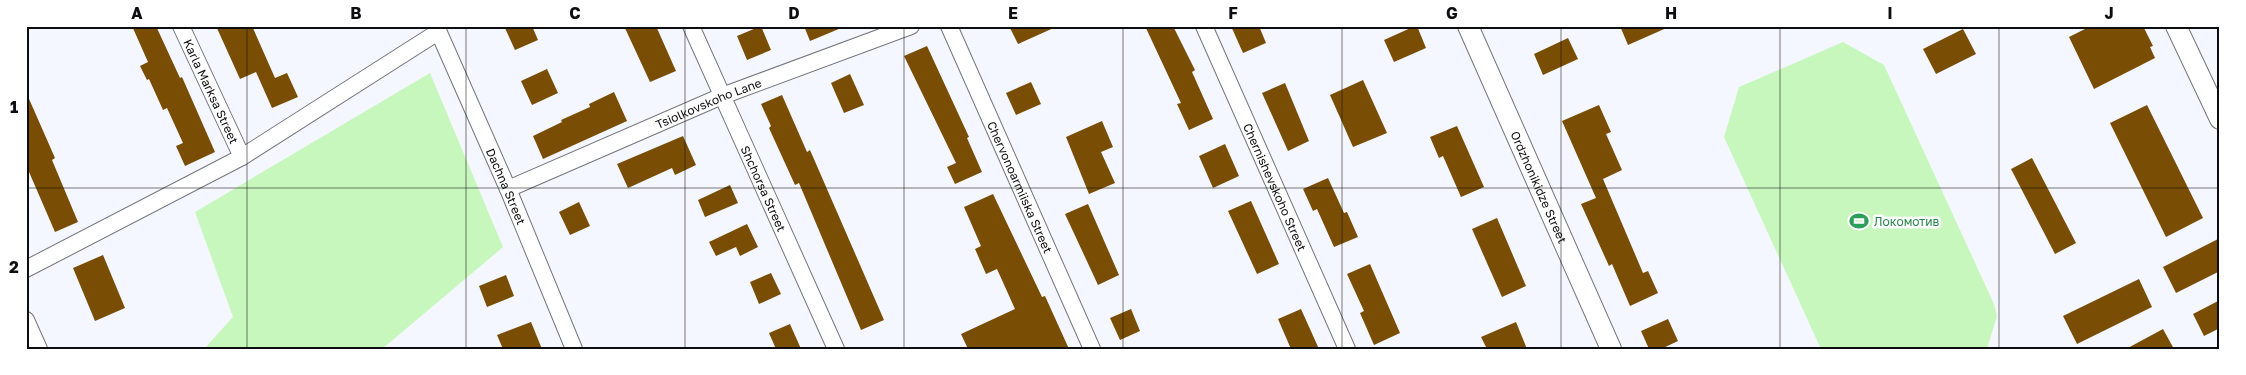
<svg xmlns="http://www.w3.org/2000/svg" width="2246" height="375" font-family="'Golos Text',sans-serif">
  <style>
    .green { fill: #c8f7bd }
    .building { fill: #794e04 }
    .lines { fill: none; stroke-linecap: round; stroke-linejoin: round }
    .minor-casing { stroke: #73757c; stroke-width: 18 }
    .major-casing { stroke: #73757c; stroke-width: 22 }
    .minor { stroke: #fff; stroke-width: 16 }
    .major { stroke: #fff; stroke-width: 20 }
    .grid { fill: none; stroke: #0e0e11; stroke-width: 1; stroke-opacity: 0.55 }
    .labels { text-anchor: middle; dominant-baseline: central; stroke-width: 5; stroke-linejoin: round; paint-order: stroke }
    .street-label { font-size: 12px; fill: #0e0e11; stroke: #fff }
    .leisure-label { font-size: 12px; fill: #27864d; stroke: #fff; text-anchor: start }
    .neatline { fill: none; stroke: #0e0e11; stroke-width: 2 }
    .grid-label { font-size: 16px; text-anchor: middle; font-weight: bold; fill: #0e0e11 }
  </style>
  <rect width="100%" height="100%" fill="#f4f7ff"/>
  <!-- green -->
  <g class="green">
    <polygon points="1843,42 1884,65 1994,304 1997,316 1987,349 1821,349 1724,137 1739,87"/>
    <polygon points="430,73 503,247 382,349 204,349 233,317 195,212"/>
  </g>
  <!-- building -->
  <g class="building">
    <polygon points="132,26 156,26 180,78 182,77 215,152 185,166 176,146 183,143 167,108 163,110 149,79 147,80 140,66 148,62"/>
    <polygon points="216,26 252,26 275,78 287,73 298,97 272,108 256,72 240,79"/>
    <polygon points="504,26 532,26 538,40 515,50"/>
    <polygon points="624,26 656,26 676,71 650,82"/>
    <polygon points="761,26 771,50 747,60 737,36"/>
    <polygon points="804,26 846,26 810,41"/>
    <polygon points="1009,26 1058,26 1018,44"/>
    <polygon points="1145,26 1173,26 1195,70 1192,72 1213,119 1189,130 1177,104 1181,103"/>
    <polygon points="1231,26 1259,26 1266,43 1243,53"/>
    <polygon points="1415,26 1417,26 1426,48 1394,62 1384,40"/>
    <polygon points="1620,26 1671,26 1628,45"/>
    <polygon points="2091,26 2143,26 2153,46 2150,47 2155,58 2094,89 2069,37"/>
    <polygon points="1963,29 1976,54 1936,74 1923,49"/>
    <polygon points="1568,38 1578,59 1543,75 1534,54"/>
    <polygon points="927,46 969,137 967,138 982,172 955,184 947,167 956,163 904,56"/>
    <polygon points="547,69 558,93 532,105 521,81"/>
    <polygon points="850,74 864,105 844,113 831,83"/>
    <polygon points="1363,80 1387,133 1353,147 1330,95"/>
    <polygon points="1031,82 1041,104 1016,115 1006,93"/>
    <polygon points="1285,83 1309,141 1288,151 1262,93"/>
    <polygon points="26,92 55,158 52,160 78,222 55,232 26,165"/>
    <polygon points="614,92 627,121 543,159 533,136 562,122 561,120 590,107 589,104"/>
    <polygon points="782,95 807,152 810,150 884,320 861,330 799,183 795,185 769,128 771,126 761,104"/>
    <polygon points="1599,105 1611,132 1606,134 1622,170 1603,179 1643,273 1648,271 1658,293 1630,306 1612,264 1609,266 1581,204 1596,198 1562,121"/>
    <polygon points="2147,105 2203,218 2166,237 2110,123"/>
    <polygon points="1102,121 1113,147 1101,152 1115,183 1089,194 1066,137"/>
    <polygon points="1457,126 1484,187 1461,197 1443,156 1439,158 1430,137"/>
    <polygon points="683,136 696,165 675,175 672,168 628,188 617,164"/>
    <polygon points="1225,144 1239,176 1213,188 1199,156"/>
    <polygon points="2032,158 2076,243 2055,254 2011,169"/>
    <polygon points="1328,178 1344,213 1347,212 1358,237 1334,247 1317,209 1313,211 1303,189"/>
    <polygon points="730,185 738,203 705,217 698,200"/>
    <polygon points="993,194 1042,297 1045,296 1069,349 968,349 961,334 1015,309 997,269 986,274 975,249 981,246 964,207"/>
    <polygon points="1251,201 1279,264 1257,274 1228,211"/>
    <polygon points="579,202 590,226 570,235 559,212"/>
    <polygon points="1088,204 1119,275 1098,285 1065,214"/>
    <polygon points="1497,218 1526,286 1502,297 1472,229"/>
    <polygon points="747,224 758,247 740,256 736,247 716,256 709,242"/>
    <polygon points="2220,238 2220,271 2176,293 2163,267"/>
    <polygon points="103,255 125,308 95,321 73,268"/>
    <polygon points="1370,264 1400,333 1374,345 1360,313 1364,311 1347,274"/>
    <polygon points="771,273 781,294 759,304 750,282"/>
    <polygon points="506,275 514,296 487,307 479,286"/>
    <polygon points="2139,279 2152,307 2077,344 2063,316"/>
    <polygon points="2220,300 2220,328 2204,336 2193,314"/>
    <polygon points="1131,309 1140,331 1120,340 1110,318"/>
    <polygon points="1301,309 1319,349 1291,349 1278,319"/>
    <polygon points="1668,319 1678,341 1661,349 1649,349 1641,331"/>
    <polygon points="531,322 542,349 503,349 497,335"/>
    <polygon points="1516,322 1527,349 1487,349 1481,337"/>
    <polygon points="790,324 801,349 776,349 769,333"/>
    <polygon points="2163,329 2174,349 2126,349"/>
  </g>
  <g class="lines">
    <!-- minor casing -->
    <g class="minor-casing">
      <g id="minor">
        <path id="s1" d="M 181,26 L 242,157"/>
        <path id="s2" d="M 436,26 L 508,189 L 574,349"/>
        <path id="s3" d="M 691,26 L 836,349"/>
        <path id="s4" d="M 949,26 L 1092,349"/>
        <path id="s5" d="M 1204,26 L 1347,349"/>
        <path id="s6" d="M 508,189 L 722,96 L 911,26"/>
        <polyline points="26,269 242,157 438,32"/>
        <polyline points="26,320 39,349"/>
      </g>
    </g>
    <!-- major casing -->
    <g class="major-casing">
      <g id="major">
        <path id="s7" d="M 1468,26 L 1611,349"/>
        <polyline points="2176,26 2220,119"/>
      </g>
    </g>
    <!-- minor -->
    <use href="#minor" class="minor"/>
    <!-- major -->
    <use href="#major" class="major"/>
  </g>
  <!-- grid -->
  <path class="grid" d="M 247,26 L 247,349M 466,26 L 466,349M 685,26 L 685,349M 904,26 L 904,349M 1123,26 L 1123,349M 1342,26 L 1342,349M 1561,26 L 1561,349M 1780,26 L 1780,349M 1999,26 L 1999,349M 26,188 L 2220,188"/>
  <!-- icons -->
  <defs>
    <g id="stadium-bare" transform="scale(1.5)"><path d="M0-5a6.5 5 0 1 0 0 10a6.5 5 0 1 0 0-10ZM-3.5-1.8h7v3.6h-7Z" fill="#2e9e5b" stroke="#fff" stroke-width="2.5" paint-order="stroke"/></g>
  </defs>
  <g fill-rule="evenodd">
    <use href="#stadium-bare" x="1859" y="221"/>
  </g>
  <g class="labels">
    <!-- street labels -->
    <g class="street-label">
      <text stroke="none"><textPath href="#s1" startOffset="72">Karla Marksa Street</textPath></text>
      <text stroke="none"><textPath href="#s6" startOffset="218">Tsiolkovskoho Lane</textPath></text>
      <text stroke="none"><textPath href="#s2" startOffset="175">Dachna Street</textPath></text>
      <text stroke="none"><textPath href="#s3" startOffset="178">Shchorsa Street</textPath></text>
      <text stroke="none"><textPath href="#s4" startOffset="176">Chervonoarmiiska Street</textPath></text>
      <text stroke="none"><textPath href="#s5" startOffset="176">Chernishevskoho Street</textPath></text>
      <text stroke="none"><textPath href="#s7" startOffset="176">Ordzhonikidze Street</textPath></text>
    </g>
    <!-- leisure labels -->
    <g class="leisure-label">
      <text x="1874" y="221">Локомотив</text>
    </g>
  </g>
  <!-- border -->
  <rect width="2246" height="375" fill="none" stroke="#ffffff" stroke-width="55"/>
  <rect x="28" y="28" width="2190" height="320" class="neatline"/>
  <g class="grid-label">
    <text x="137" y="19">A</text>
    <text x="356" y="19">B</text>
    <text x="575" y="19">C</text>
    <text x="794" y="19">D</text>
    <text x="1013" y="19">E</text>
    <text x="1233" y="19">F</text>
    <text x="1452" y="19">G</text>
    <text x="1671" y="19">H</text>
    <text x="1890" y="19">I</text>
    <text x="2109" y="19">J</text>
    <text x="14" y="113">1</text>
    <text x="14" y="273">2</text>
  </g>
</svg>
